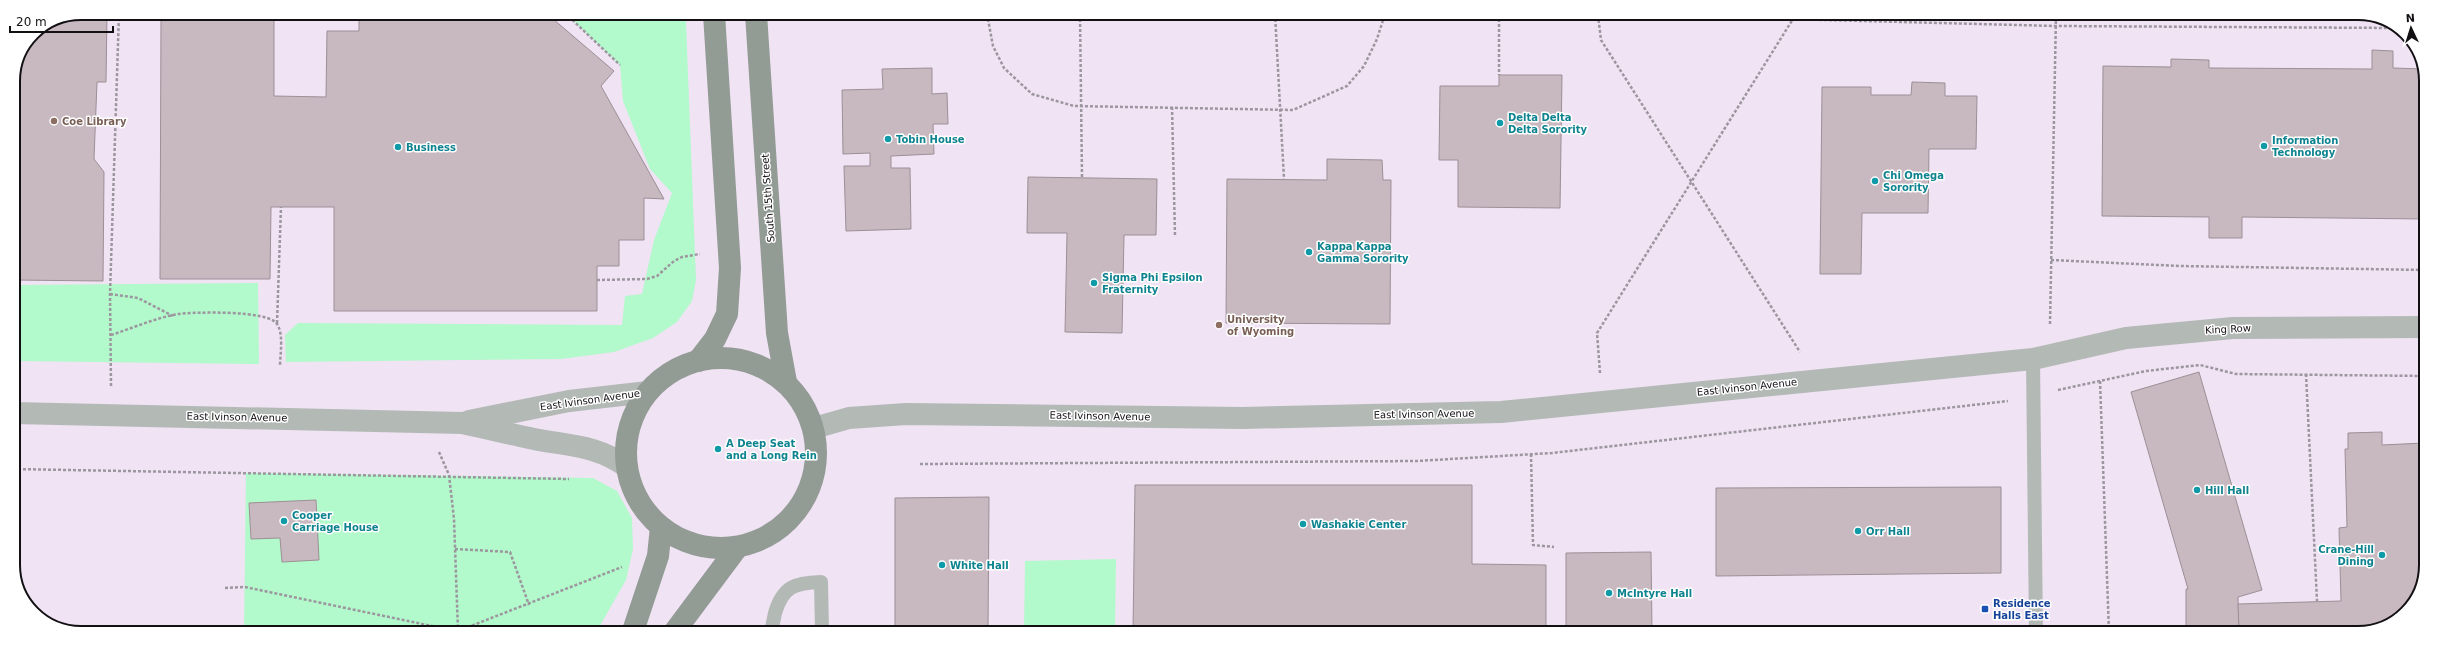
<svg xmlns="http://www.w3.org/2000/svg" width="2439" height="646" font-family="'DejaVu Sans',sans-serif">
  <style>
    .built { fill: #f0e3f4 }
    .green { fill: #b2f9cb }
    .building { fill: #c8b9c0; stroke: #9d8f96 }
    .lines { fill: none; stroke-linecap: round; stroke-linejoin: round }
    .path { stroke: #9c969e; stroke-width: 2.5; stroke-dasharray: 3 2; stroke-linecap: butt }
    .service { stroke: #b3b9b5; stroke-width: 14 }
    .minor { stroke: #b3b9b5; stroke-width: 22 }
    .tertiary { stroke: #b3b9b5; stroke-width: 22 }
    .secondary { stroke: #939b95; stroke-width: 22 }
    .education-dot { fill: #8d6e63; stroke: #fff; stroke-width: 1.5 }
    .culture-dot { fill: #0f9aa8; stroke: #fff; stroke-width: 1.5 }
    .transit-dot { fill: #1a4fb4; stroke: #fff; stroke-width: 1.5 }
    .labels { text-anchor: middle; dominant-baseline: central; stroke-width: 3; stroke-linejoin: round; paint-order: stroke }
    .culture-label { font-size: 10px; font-weight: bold; fill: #0d838f; stroke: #fff; text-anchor: start }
    .education-label { font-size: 10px; font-weight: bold; fill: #785e54; stroke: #fff; text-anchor: start }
    .street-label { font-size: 10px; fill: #131014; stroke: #fff }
    .transit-label { font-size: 10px; font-weight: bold; fill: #164399; stroke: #fff; text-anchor: start }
    .rim { fill: none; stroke: #131014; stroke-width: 2 }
  </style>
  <rect width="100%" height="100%" fill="#fbf2fe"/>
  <!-- built -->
  <polygon class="built" points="81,13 2376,15 2409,36 2426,76 2424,583 2359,633 63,631 30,610 13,570 13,80 18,55 33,33 55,18"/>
  <!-- green -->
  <g class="green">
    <polygon points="565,13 679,14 686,22 696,280 692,301 677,322 653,338 614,352 561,359 286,362 285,335 298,323 622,325 625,296 642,294 654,240 672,193 650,169 623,101 620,65"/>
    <polygon points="258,283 259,364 13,361 13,285"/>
    <polygon points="246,473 593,478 617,491 632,518 633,549 626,580 597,631 244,631"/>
    <polygon points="1116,559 1115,632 1024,632 1025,561"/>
  </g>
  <!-- building -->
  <g class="building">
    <polygon points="81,13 107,13 106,82 97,82 94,159 104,172 103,281 13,280 13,80 18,55 33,33 55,18"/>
    <polygon points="161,13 274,13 274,96 326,97 327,31 359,31 359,13 546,13 614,71 601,86 664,199 644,198 644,240 619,240 619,266 597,266 597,311 334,311 334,207 271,207 270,279 160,279"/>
    <polygon points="2372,50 2393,51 2393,68 2423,69 2426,76 2425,219 2242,217 2242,238 2209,238 2209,217 2102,216 2103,66 2171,67 2171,59 2209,60 2209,68 2372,69"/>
    <polygon points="932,68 932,94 947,93 948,124 933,124 934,154 891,156 891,168 910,168 911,229 846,231 844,166 870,166 870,153 843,154 842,90 883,89 882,69"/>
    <polygon points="1499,75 1562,75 1560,208 1458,207 1458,160 1439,160 1440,86 1499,86"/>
    <polygon points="1912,82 1945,83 1945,96 1977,96 1976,149 1929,149 1928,213 1862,213 1861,274 1820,274 1822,87 1871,87 1871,95 1911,95"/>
    <polygon points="1327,159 1382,160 1383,180 1391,180 1390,324 1226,323 1227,179 1327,180"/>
    <polygon points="1028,177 1157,179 1156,235 1124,235 1122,333 1065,332 1067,233 1027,233"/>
    <polygon points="2199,372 2262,590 2238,597 2239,633 2186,633 2186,589 2188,589 2131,392"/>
    <polygon points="2382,432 2382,445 2424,443 2424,583 2400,619 2359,633 2336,633 2336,626 2239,629 2238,604 2341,601 2339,528 2347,527 2345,449 2348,449 2348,433"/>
    <polygon points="1135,485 1472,485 1472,564 1546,565 1546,632 1133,632"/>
    <polygon points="2001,487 2001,573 1716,576 1716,488"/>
    <polygon points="989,497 988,632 895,632 895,498"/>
    <polygon points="316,500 319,560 282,562 280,538 251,539 249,503"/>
    <polygon points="1651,552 1652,632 1566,632 1566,553"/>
  </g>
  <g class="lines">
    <!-- path -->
    <g class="path">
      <polyline points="565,13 620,65"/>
      <polyline points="987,14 993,46 1004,68 1032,94 1074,106 1293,110 1347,86 1364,66 1377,39 1385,14"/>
      <polyline points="1080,14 1082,177"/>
      <polyline points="1275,14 1284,179"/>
      <polyline points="1499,14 1499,75"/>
      <polyline points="1594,14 2056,26 2397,28"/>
      <polyline points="1598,15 1601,40 1800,352"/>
      <polyline points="1172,107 1175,236"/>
      <polyline points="2051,260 2180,266 2425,270"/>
      <polyline points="597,280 647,279 657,276 674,261 682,257 700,254"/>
      <polyline points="110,294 138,298 173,316"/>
      <polyline points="277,323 281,207"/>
      <polyline points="2050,324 2056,15"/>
      <path d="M 111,335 C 133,328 155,318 178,314 C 195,312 269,310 277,324 C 284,334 280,355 280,366"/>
      <polyline points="1600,373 1597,333 1793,19"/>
      <polyline points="2306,374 2317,601"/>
      <polyline points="2100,381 2109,633"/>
      <polyline points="111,386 110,294 119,13"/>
      <polyline points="2058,390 2146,371 2200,365 2236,374 2425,376"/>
      <polyline points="439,452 449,475 454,519 458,631"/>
      <polyline points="1531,454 1533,545 1554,547"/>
      <polyline points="920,464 1417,461 1552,453 2008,401"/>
      <polyline points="13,469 569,479"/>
      <polyline points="455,549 510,552 529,605"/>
      <polyline points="225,588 245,587 456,631"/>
      <polyline points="2276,628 2276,633"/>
      <polyline points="458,631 622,567"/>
    </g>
    <!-- service -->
    <g class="service">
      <polyline points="2033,359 2036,633"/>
      <path d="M 772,631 C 772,625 774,619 775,613 C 783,586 795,583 821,582 L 822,631"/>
    </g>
    <!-- minor -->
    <polyline class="minor" points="814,428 849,418 906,414 1243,418 1501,412 2033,359 2126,338 2233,328 2425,327"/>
    <!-- tertiary -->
    <g class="tertiary">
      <path d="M 13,413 L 462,423 C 486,428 510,434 534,439 C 569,446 597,445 627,467"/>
      <polyline points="469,421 569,401 648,392"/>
    </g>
    <!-- secondary -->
    <g class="secondary">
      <polyline points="756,14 777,333 786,382"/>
      <circle cx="721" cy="453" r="95"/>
      <polyline points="698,361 715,339 727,314 730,268 714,14"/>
      <polyline points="633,631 658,556 661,527"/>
      <polyline points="675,631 737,548"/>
    </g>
  </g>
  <!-- markers -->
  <g class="education-dot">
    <circle cx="54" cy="121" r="4"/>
    <circle cx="1219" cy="325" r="4"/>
  </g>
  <g class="culture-dot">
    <circle cx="1500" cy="123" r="4"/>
    <circle cx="888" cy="139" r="4"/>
    <circle cx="2264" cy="146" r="4"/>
    <circle cx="398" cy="147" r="4"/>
    <circle cx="1875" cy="181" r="4"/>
    <circle cx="1309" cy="252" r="4"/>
    <circle cx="1094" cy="283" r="4"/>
    <circle cx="718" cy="449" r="4"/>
    <circle cx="2197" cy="490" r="4"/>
    <circle cx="284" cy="521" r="4"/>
    <circle cx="1303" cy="524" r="4"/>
    <circle cx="1858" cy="531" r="4"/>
    <circle cx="2382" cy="555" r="4"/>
    <circle cx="942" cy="565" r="4"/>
    <circle cx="1609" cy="593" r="4"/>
  </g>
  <rect class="transit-dot" x="1981" y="605" width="8" height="8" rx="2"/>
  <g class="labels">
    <!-- culture labels -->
    <g class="culture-label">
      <text x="1508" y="117">Delta Delta<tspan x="1508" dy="12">Delta Sorority</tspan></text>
      <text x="896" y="139">Tobin House</text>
      <text x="2272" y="140">Information<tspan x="2272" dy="12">Technology</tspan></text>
      <text x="406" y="147">Business</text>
      <text x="1883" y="175">Chi Omega<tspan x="1883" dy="12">Sorority</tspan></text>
      <text x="1317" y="246">Kappa Kappa<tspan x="1317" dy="12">Gamma Sorority</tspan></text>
      <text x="1102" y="277">Sigma Phi Epsilon<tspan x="1102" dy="12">Fraternity</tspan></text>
      <text x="726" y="443">A Deep Seat<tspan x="726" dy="12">and a Long Rein</tspan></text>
      <text x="2205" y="490">Hill Hall</text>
      <text x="292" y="515">Cooper<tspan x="292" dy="12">Carriage House</tspan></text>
      <text x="1311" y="524">Washakie Center</text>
      <text x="1866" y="531">Orr Hall</text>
      <text x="2374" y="549" text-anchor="end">Crane-Hill<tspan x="2374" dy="12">Dining</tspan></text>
      <text x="950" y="565">White Hall</text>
      <text x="1617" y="593">McIntyre Hall</text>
    </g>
    <!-- education labels -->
    <g class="education-label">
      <text x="62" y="121">Coe Library</text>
      <text x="1227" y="319">University<tspan x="1227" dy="12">of Wyoming</tspan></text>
    </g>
    <!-- street labels -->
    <g class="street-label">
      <text transform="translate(768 198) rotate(-94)">South 15th Street</text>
      <text transform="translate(2228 329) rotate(-3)">King Row</text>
      <text transform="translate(1747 387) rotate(-6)">East Ivinson Avenue</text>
      <text transform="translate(590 400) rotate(-8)">East Ivinson Avenue</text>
      <text transform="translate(1424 414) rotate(-1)">East Ivinson Avenue</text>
      <text transform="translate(1100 416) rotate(1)">East Ivinson Avenue</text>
      <text transform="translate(237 417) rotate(1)">East Ivinson Avenue</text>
    </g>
    <!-- transit labels -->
    <g class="transit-label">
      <text x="1993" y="603">Residence<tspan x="1993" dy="12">Halls East</tspan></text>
    </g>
  </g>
  <!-- crop -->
  <path d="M0 0H2439V646H0ZM81 20H2358A61 61 0 0 1 2419 81V565A61 61 0 0 1 2358 626H81A61 61 0 0 1 20 565V81A61 61 0 0 1 81 20Z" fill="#fff" fill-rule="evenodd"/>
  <path class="rim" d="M81 20H2358A61 61 0 0 1 2419 81V565A61 61 0 0 1 2358 626H81A61 61 0 0 1 20 565V81A61 61 0 0 1 81 20Z"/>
  <!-- north arrow -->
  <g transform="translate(2411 28) rotate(356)" stroke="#ffffff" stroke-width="3" paint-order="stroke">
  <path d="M0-3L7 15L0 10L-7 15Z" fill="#131014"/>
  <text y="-6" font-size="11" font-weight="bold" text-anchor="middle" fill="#131014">N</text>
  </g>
  <!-- scale -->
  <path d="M10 26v6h103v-6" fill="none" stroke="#131014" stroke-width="2"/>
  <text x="16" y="26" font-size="12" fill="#131014" stroke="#ffffff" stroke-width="3" paint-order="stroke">20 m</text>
</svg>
